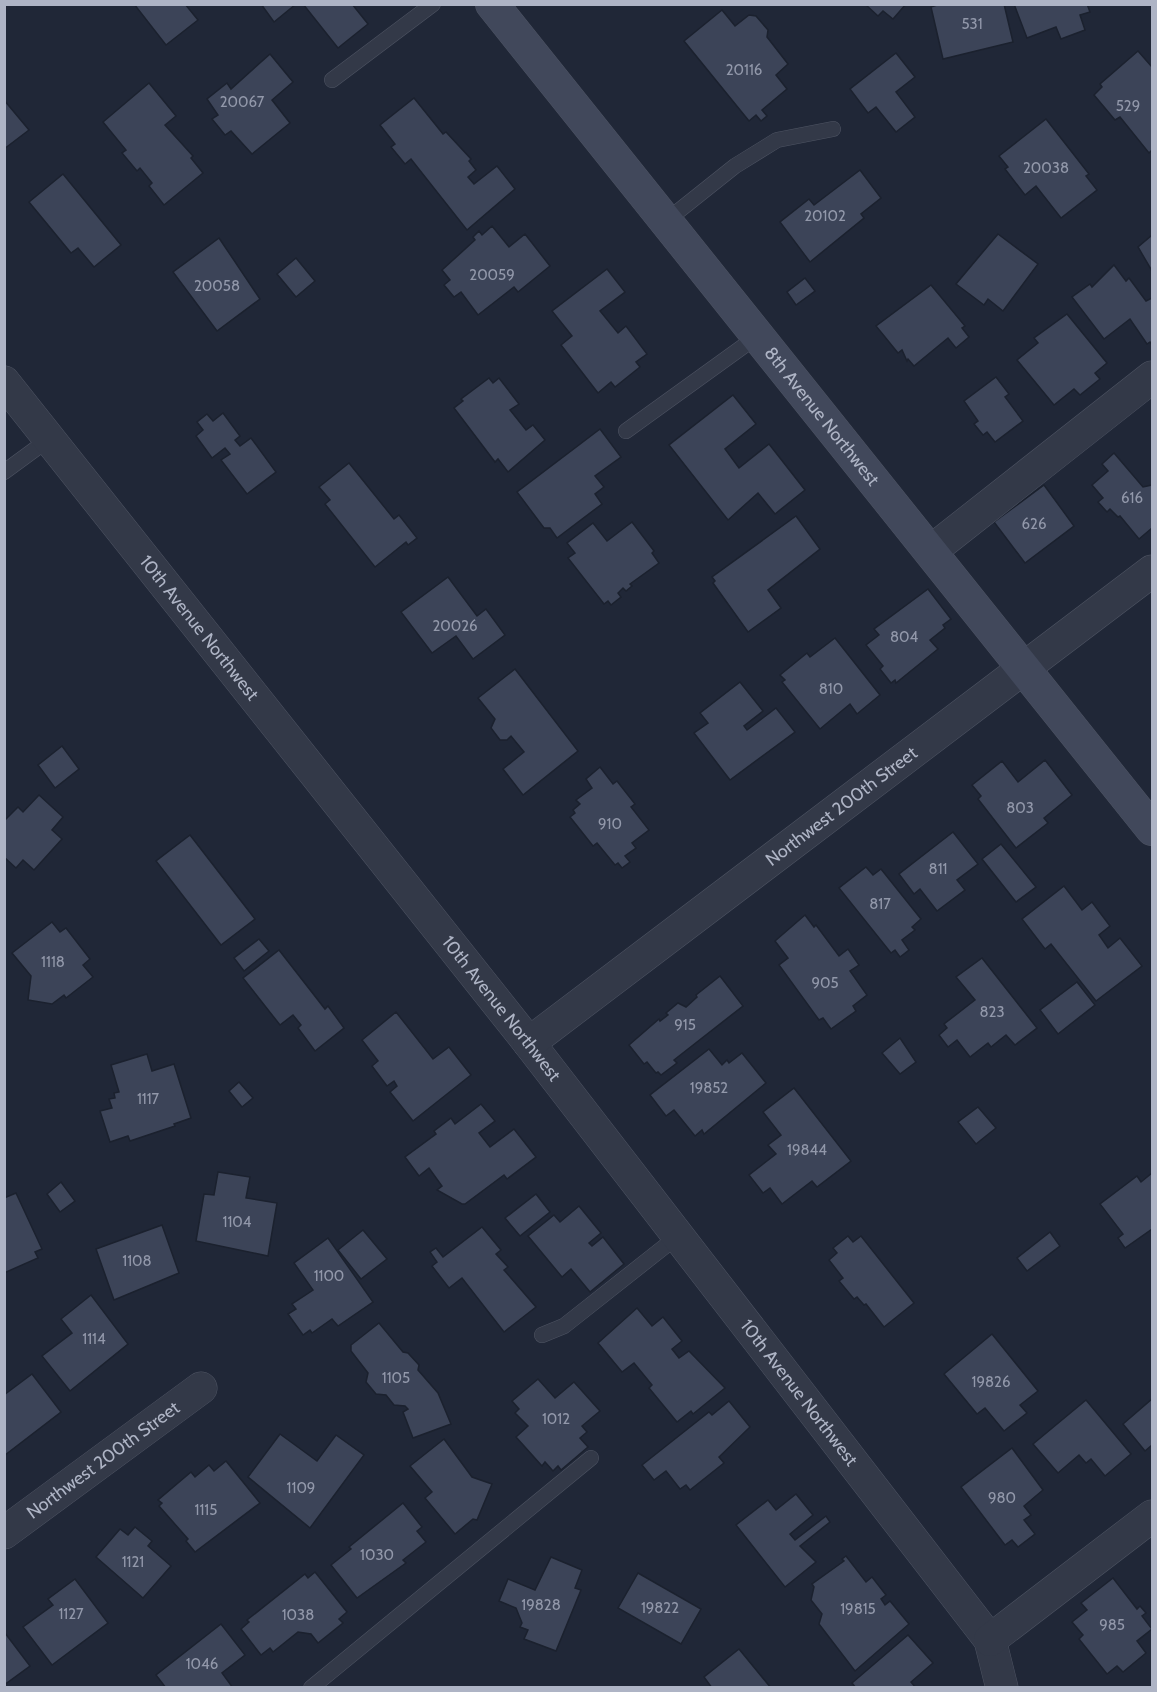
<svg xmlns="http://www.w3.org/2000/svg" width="1157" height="1692" font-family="Cabin,sans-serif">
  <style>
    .building { fill: #3c4458; stroke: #1b212e; stroke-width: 1.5 }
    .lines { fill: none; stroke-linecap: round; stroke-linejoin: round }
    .service-casing { stroke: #4e5463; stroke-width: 16 }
    .minor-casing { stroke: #4e5463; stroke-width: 33 }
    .secondary-casing { stroke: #4e5463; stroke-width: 34 }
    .service { stroke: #333948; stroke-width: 15 }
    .minor { stroke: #333948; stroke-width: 32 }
    .secondary { stroke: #41485b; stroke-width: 33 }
    .labels { text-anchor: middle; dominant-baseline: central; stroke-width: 5; stroke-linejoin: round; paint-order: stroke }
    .number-label { font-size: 15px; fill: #9298aa }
    .street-label { font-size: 18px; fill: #aeb4c5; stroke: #191f2c }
  </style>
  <rect width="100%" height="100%" fill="#202737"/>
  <!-- building -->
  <g class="building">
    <polygon points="134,4 185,4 198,20 166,45"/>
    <polygon points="261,4 296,4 274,22"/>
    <polygon points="303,4 352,4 368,24 338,48"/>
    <polygon points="865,4 906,4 893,19 883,11 878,16"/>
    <polygon points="940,4 1004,4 1013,42 943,59 931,7"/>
    <polygon points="1014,4 1087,4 1090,12 1080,15 1085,30 1061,39 1056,27 1027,38"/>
    <polygon points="722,10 735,26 749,15 756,16 768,30 767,37 788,64 776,75 787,89 762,110 767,116 761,121 756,115 749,121 684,41"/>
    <polygon points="1138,51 1152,67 1152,150 1149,153 1120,117 1115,120 1094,95 1102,87 1100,84"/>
    <polygon points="896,53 915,77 896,92 915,117 896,132 876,107 868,113 850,89"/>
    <polygon points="270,54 293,82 272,100 290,123 252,154 231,131 225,135 212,119 218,115 207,99 227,83 231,89"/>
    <polygon points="149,83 176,116 165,125 193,156 191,158 203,173 164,205 149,186 152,183 140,168 137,171 122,153 126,150 103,122"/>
    <polygon points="414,98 443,134 446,132 471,159 469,161 476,170 468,177 474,184 497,166 515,189 467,230 411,159 405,164 391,147 395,144 380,125"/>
    <polygon points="4,100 29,130 4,149"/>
    <polygon points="1046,119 1089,174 1086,176 1097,190 1061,218 1036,186 1025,195 1005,169 1008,167 999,156"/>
    <polygon points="860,170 881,198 861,214 864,218 810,262 780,222 809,199 814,205"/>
    <polygon points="63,174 121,245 94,267 78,248 71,253 29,202"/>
    <polygon points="492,226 509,247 525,234 550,266 518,292 514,287 478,315 461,292 454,297 444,285 450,280 442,270 475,240 473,237 479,231 482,235"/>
    <polygon points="998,234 1038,264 1003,311 988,299 984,305 956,284"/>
    <polygon points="1151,236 1152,237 1152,271 1138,247"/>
    <polygon points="219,238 260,299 217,331 173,272"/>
    <polygon points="296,258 315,281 296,297 277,274"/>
    <polygon points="1114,265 1126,281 1129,278 1146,301 1152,298 1152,345 1150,342 1147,344 1130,319 1104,339 1072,297 1090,284 1092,287"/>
    <polygon points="607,269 625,292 600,311 618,333 626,326 647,354 636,362 640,367 615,387 611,382 598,393 561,345 572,336 552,311"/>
    <polygon points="805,278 815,291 796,305 787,292"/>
    <polygon points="931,285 965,326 962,328 969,337 956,348 948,338 914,366 908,359 907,361 902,350 898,353 876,326"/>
    <polygon points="1067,314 1107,363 1095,373 1100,379 1080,395 1074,389 1054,405 1017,360 1038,343 1034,338"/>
    <polygon points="996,377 1009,394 1005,397 1023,421 995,442 987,432 983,435 974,424 978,421 964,401"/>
    <polygon points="489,378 493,383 499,378 519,404 510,410 526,430 533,425 545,440 508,472 498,459 495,462 454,408 463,401 461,399"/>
    <polygon points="733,395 756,424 725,449 739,468 769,444 805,490 775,514 758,493 728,520 669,445"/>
    <polygon points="223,413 240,436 235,440 240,446 251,438 276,472 247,494 221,460 230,454 225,448 212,458 196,436 203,430 197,422 207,414 213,421"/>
    <polygon points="600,429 621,457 595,476 604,487 595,494 602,504 557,538 550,528 544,528 517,492"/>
    <polygon points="1114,453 1143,487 1152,485 1152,528 1139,539 1120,516 1118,517 1110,509 1107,512 1098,502 1103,498 1092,485 1108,471 1102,464"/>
    <polygon points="349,463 394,519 399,515 417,538 408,545 406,542 375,567 325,504 330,500 319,487"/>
    <polygon points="1044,485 1074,526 1025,563 994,522"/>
    <polygon points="796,516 820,549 768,590 781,608 748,632 713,583 715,581 712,577"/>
    <polygon points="632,522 654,551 652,553 659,563 630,584 632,586 626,591 623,588 618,593 621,597 611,605 608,601 604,604 568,558 575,553 567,543 593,523 607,541"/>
    <polygon points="448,577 477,616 486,609 505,635 473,659 456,636 432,653 401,612"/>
    <polygon points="928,589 951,619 943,625 945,628 930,640 938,649 896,683 895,680 891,683 880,669 883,666 866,645 879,635 874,629"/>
    <polygon points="835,638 880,695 857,714 850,704 820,729 782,682 785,680 780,675 807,653 810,657"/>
    <polygon points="515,669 578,751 523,795 503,769 524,752 511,736 507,740 500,740 491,728 495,719 478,698"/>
    <polygon points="740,682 763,711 744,726 747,730 776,708 795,732 730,780 694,733 708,723 700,713"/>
    <polygon points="62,746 79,769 55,788 38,765"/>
    <polygon points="1045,760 1072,795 1044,818 1048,823 1016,848 978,799 981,796 972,785 1002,761 1018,782"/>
    <polygon points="600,767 613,784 617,781 635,804 631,807 649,830 632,843 636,848 625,856 630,862 622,868 618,863 615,865 597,843 593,846 570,817 575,813 573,810 580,804 576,800 592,788 586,779"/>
    <polygon points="39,795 63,817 52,830 62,839 34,870 23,860 16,868 4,857 4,821 18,807 23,812"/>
    <polygon points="953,832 978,864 957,880 965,890 937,911 920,889 914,894 899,874"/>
    <polygon points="190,835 255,919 221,945 156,861"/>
    <polygon points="1001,844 1036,887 1016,902 982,859"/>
    <polygon points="866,867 873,875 881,869 921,919 912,927 915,930 902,940 909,950 900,957 895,950 891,953 839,888"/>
    <polygon points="1064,886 1082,910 1092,902 1110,926 1099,935 1108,948 1120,938 1142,966 1096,1001 1051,944 1045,949 1022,919"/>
    <polygon points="805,915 814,927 816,925 839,956 848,949 859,965 850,971 867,995 853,1006 856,1011 831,1029 823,1018 819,1020 779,965 788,958 775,941"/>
    <polygon points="52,922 60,932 66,928 90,959 83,965 93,977 66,998 64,995 52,1004 28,1000 31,976 12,953"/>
    <polygon points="259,939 269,951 244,971 234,958"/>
    <polygon points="279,950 325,1009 328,1006 344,1028 315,1051 298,1028 301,1025 293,1015 280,1025 243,978"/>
    <polygon points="982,958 1037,1028 1015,1045 1006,1035 991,1047 988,1043 970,1057 957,1040 948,1047 939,1035 947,1028 944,1024 975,1000 956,977"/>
    <polygon points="720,976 743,1006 674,1060 677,1063 661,1075 658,1072 656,1073 647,1062 644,1064 629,1045 659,1019 660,1021 668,1015 666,1013 678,1003 686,1007 697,997 696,995"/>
    <polygon points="1077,982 1095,1005 1058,1034 1040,1010"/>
    <polygon points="396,1012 433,1059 449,1047 471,1075 413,1121 390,1092 397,1086 394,1081 387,1086 372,1066 378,1061 362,1040"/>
    <polygon points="900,1038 916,1062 900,1074 882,1053"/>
    <polygon points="709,1049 722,1065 727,1060 729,1063 742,1053 766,1083 704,1134 702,1130 695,1136 674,1110 666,1116 650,1095"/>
    <polygon points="147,1054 152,1071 174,1064 191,1118 174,1124 175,1126 130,1141 128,1136 110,1142 100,1111 112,1108 109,1099 115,1098 114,1093 119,1092 111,1065"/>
    <polygon points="239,1082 253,1098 242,1107 229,1091"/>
    <polygon points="794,1088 851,1161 817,1187 812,1181 782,1204 770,1188 763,1193 749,1175 776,1154 768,1145 781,1135 763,1112"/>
    <polygon points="481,1104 495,1121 479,1133 490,1147 514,1129 536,1157 507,1179 504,1175 465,1204 462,1204 437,1190 442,1186 429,1168 419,1176 405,1157 436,1134 434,1131 451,1118 455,1124"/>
    <polygon points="978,1107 996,1128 976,1144 958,1122"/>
    <polygon points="218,1172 250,1177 246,1198 277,1203 268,1256 196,1241 204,1194 214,1195"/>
    <polygon points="1152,1173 1152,1229 1125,1248 1118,1238 1123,1234 1100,1204 1137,1176 1141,1182"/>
    <polygon points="61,1182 75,1201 60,1212 47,1194"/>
    <polygon points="16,1193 42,1249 35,1252 38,1258 4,1273 4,1198"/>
    <polygon points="536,1194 550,1212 520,1236 505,1218"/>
    <polygon points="579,1206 601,1233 589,1243 592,1246 603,1237 624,1264 590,1292 571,1269 562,1277 528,1236 554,1215 560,1222"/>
    <polygon points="162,1225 179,1273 114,1300 96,1249"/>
    <polygon points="482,1227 501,1250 496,1254 508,1267 504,1270 536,1307 504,1332 462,1278 449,1288 432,1266 437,1262 430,1252 436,1248 443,1257"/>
    <polygon points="363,1230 387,1259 361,1279 338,1250"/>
    <polygon points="1050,1232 1060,1246 1027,1271 1017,1258"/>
    <polygon points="848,1236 853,1242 861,1236 914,1303 884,1327 866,1304 864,1305 857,1297 854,1299 839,1281 843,1278 829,1260 837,1253 833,1248"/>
    <polygon points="328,1238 373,1302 338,1326 332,1319 312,1333 310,1330 303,1335 288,1314 296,1309 292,1304 313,1290 294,1263"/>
    <polygon points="91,1295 128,1344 70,1391 42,1356 72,1333 61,1319"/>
    <polygon points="637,1308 652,1326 663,1317 682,1341 672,1349 679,1358 689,1351 725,1388 693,1414 691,1411 677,1422 649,1388 652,1385 634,1363 622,1372 598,1343"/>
    <polygon points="379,1323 403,1352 408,1353 419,1365 418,1370 438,1393 451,1424 413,1438 403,1412 408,1409 405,1406 394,1405 386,1395 376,1394 366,1382 368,1373 351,1351 351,1345"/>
    <polygon points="992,1334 1038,1391 1020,1405 1027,1413 1004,1431 985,1408 977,1414 944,1374"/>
    <polygon points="32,1374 61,1412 5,1455 4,1395"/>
    <polygon points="538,1379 555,1398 574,1382 600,1411 582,1426 587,1432 580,1438 588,1447 561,1470 558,1466 553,1471 545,1462 542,1466 516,1437 528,1426 515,1413 519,1409 512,1401"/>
    <polygon points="1152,1399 1152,1445 1145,1451 1123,1424"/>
    <polygon points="1086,1400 1131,1454 1105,1476 1091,1459 1086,1463 1079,1455 1058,1473 1033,1444"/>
    <polygon points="729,1401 750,1427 719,1457 724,1463 690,1490 686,1485 680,1489 666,1471 654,1480 642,1465 709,1412 712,1415"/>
    <polygon points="280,1434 317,1461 336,1435 364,1455 310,1528 248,1477"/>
    <polygon points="444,1439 472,1477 492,1484 477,1520 473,1519 455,1534 425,1498 432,1492 410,1466"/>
    <polygon points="1012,1448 1043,1490 1024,1506 1031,1515 1024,1520 1035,1534 1018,1547 1012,1540 1005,1545 961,1487"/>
    <polygon points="226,1461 260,1503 195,1552 186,1541 188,1539 159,1506 162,1503 158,1500 191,1472 195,1477 209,1465 214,1471"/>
    <polygon points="796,1494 813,1515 790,1534 795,1540 826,1516 830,1522 800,1546 816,1562 785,1587 736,1525 768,1500 776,1510"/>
    <polygon points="403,1503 422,1527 417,1531 426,1542 403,1560 406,1563 357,1598 331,1565 351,1549 349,1547"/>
    <polygon points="135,1527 152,1541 148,1546 171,1566 143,1598 96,1557 120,1529 128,1535"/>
    <polygon points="846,1556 866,1582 872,1577 886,1595 881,1599 885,1605 890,1601 909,1624 855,1671 819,1624 822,1614 811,1600 814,1587 812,1584 844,1561 842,1559"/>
    <polygon points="551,1557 582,1570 575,1588 581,1590 556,1651 524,1639 528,1630 520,1627 522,1623 516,1608 499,1601 508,1579 535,1590"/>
    <polygon points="315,1572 347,1612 339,1619 343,1623 318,1643 311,1634 298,1632 273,1652 270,1648 261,1655 241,1629 249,1622 247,1620 305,1574 308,1578"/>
    <polygon points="638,1573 701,1609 681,1644 618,1608"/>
    <polygon points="1113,1578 1137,1609 1140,1606 1146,1613 1142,1616 1152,1629 1137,1641 1146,1653 1123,1672 1117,1666 1107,1674 1079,1639 1083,1635 1072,1622 1087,1610 1081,1603"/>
    <polygon points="75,1579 108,1623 52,1665 23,1627 53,1605 48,1599"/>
    <polygon points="221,1624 245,1655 222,1673 233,1688 166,1688 156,1675"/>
    <polygon points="5,1633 30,1666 4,1685 4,1634"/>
    <polygon points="908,1635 933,1663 911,1682 916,1688 856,1688 852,1683"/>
    <polygon points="739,1649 771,1688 712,1688 704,1677"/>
  </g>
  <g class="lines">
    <!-- service casing -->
    <g class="service-casing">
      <g id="service">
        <polyline points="332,80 433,4"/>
        <polyline points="666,221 735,166 777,140 833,129"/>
        <polyline points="626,431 759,335"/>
        <polyline points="4,472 49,439"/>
        <polyline points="542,1335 564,1326 678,1236"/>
        <polyline points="311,1688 591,1458"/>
      </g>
    </g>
    <!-- minor casing -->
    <g class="minor-casing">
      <g id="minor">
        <path id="s1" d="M 4,382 L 529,1043 L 990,1640 L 1002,1688"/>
        <polyline points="931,551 1152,377"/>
        <path id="s2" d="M 529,1043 L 1152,571"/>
        <path id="s3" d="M 4,1533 L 201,1388"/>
        <polyline points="990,1640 1152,1516"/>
      </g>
    </g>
    <!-- secondary casing -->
    <g class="secondary-casing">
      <g id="secondary">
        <path id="s4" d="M 492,4 L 1152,829"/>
      </g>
    </g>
    <!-- service -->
    <use href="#service" class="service"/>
    <!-- minor -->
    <use href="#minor" class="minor"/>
    <!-- secondary -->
    <use href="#secondary" class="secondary"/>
  </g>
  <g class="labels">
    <!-- number labels -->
    <g class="number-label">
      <text x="972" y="24">531</text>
      <text x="744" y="70">20116</text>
      <text x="242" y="102">20067</text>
      <text x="1128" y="106">529</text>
      <text x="1046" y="168">20038</text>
      <text x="825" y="216">20102</text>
      <text x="492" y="275">20059</text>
      <text x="217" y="286">20058</text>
      <text x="1132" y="498">616</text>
      <text x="1034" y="524">626</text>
      <text x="455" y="626">20026</text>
      <text x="904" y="637">804</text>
      <text x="831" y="689">810</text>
      <text x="1020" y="808">803</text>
      <text x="610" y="824">910</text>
      <text x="938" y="869">811</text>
      <text x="880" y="904">817</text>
      <text x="53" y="962">1118</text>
      <text x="825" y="983">905</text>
      <text x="992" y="1012">823</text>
      <text x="685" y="1025">915</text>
      <text x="709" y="1088">19852</text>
      <text x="148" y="1099">1117</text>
      <text x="807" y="1150">19844</text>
      <text x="237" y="1222">1104</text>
      <text x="137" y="1261">1108</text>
      <text x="329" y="1276">1100</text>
      <text x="94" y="1339">1114</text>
      <text x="396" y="1378">1105</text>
      <text x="991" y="1382">19826</text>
      <text x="556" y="1419">1012</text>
      <text x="301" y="1488">1109</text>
      <text x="1002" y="1498">980</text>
      <text x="206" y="1510">1115</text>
      <text x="377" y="1555">1030</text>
      <text x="133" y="1562">1121</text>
      <text x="541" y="1605">19828</text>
      <text x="660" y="1608">19822</text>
      <text x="858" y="1609">19815</text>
      <text x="71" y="1614">1127</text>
      <text x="298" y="1615">1038</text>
      <text x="1112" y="1625">985</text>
      <text x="202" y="1664">1046</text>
    </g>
    <!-- street labels -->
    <g class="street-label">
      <text stroke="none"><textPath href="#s4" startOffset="528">8th Avenue Northwest</textPath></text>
      <text stroke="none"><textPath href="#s1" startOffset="314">10th Avenue Northwest</textPath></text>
      <text stroke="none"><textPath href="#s2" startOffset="392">Northwest 200th Street</textPath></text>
      <text stroke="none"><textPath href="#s1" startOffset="800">10th Avenue Northwest</textPath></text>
      <text stroke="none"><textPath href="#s1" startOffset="1286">10th Avenue Northwest</textPath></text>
      <text stroke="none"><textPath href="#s3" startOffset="123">Northwest 200th Street</textPath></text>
    </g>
  </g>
  <!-- border -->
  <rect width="1157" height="1692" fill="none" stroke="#aeb4c5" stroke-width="12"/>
</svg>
